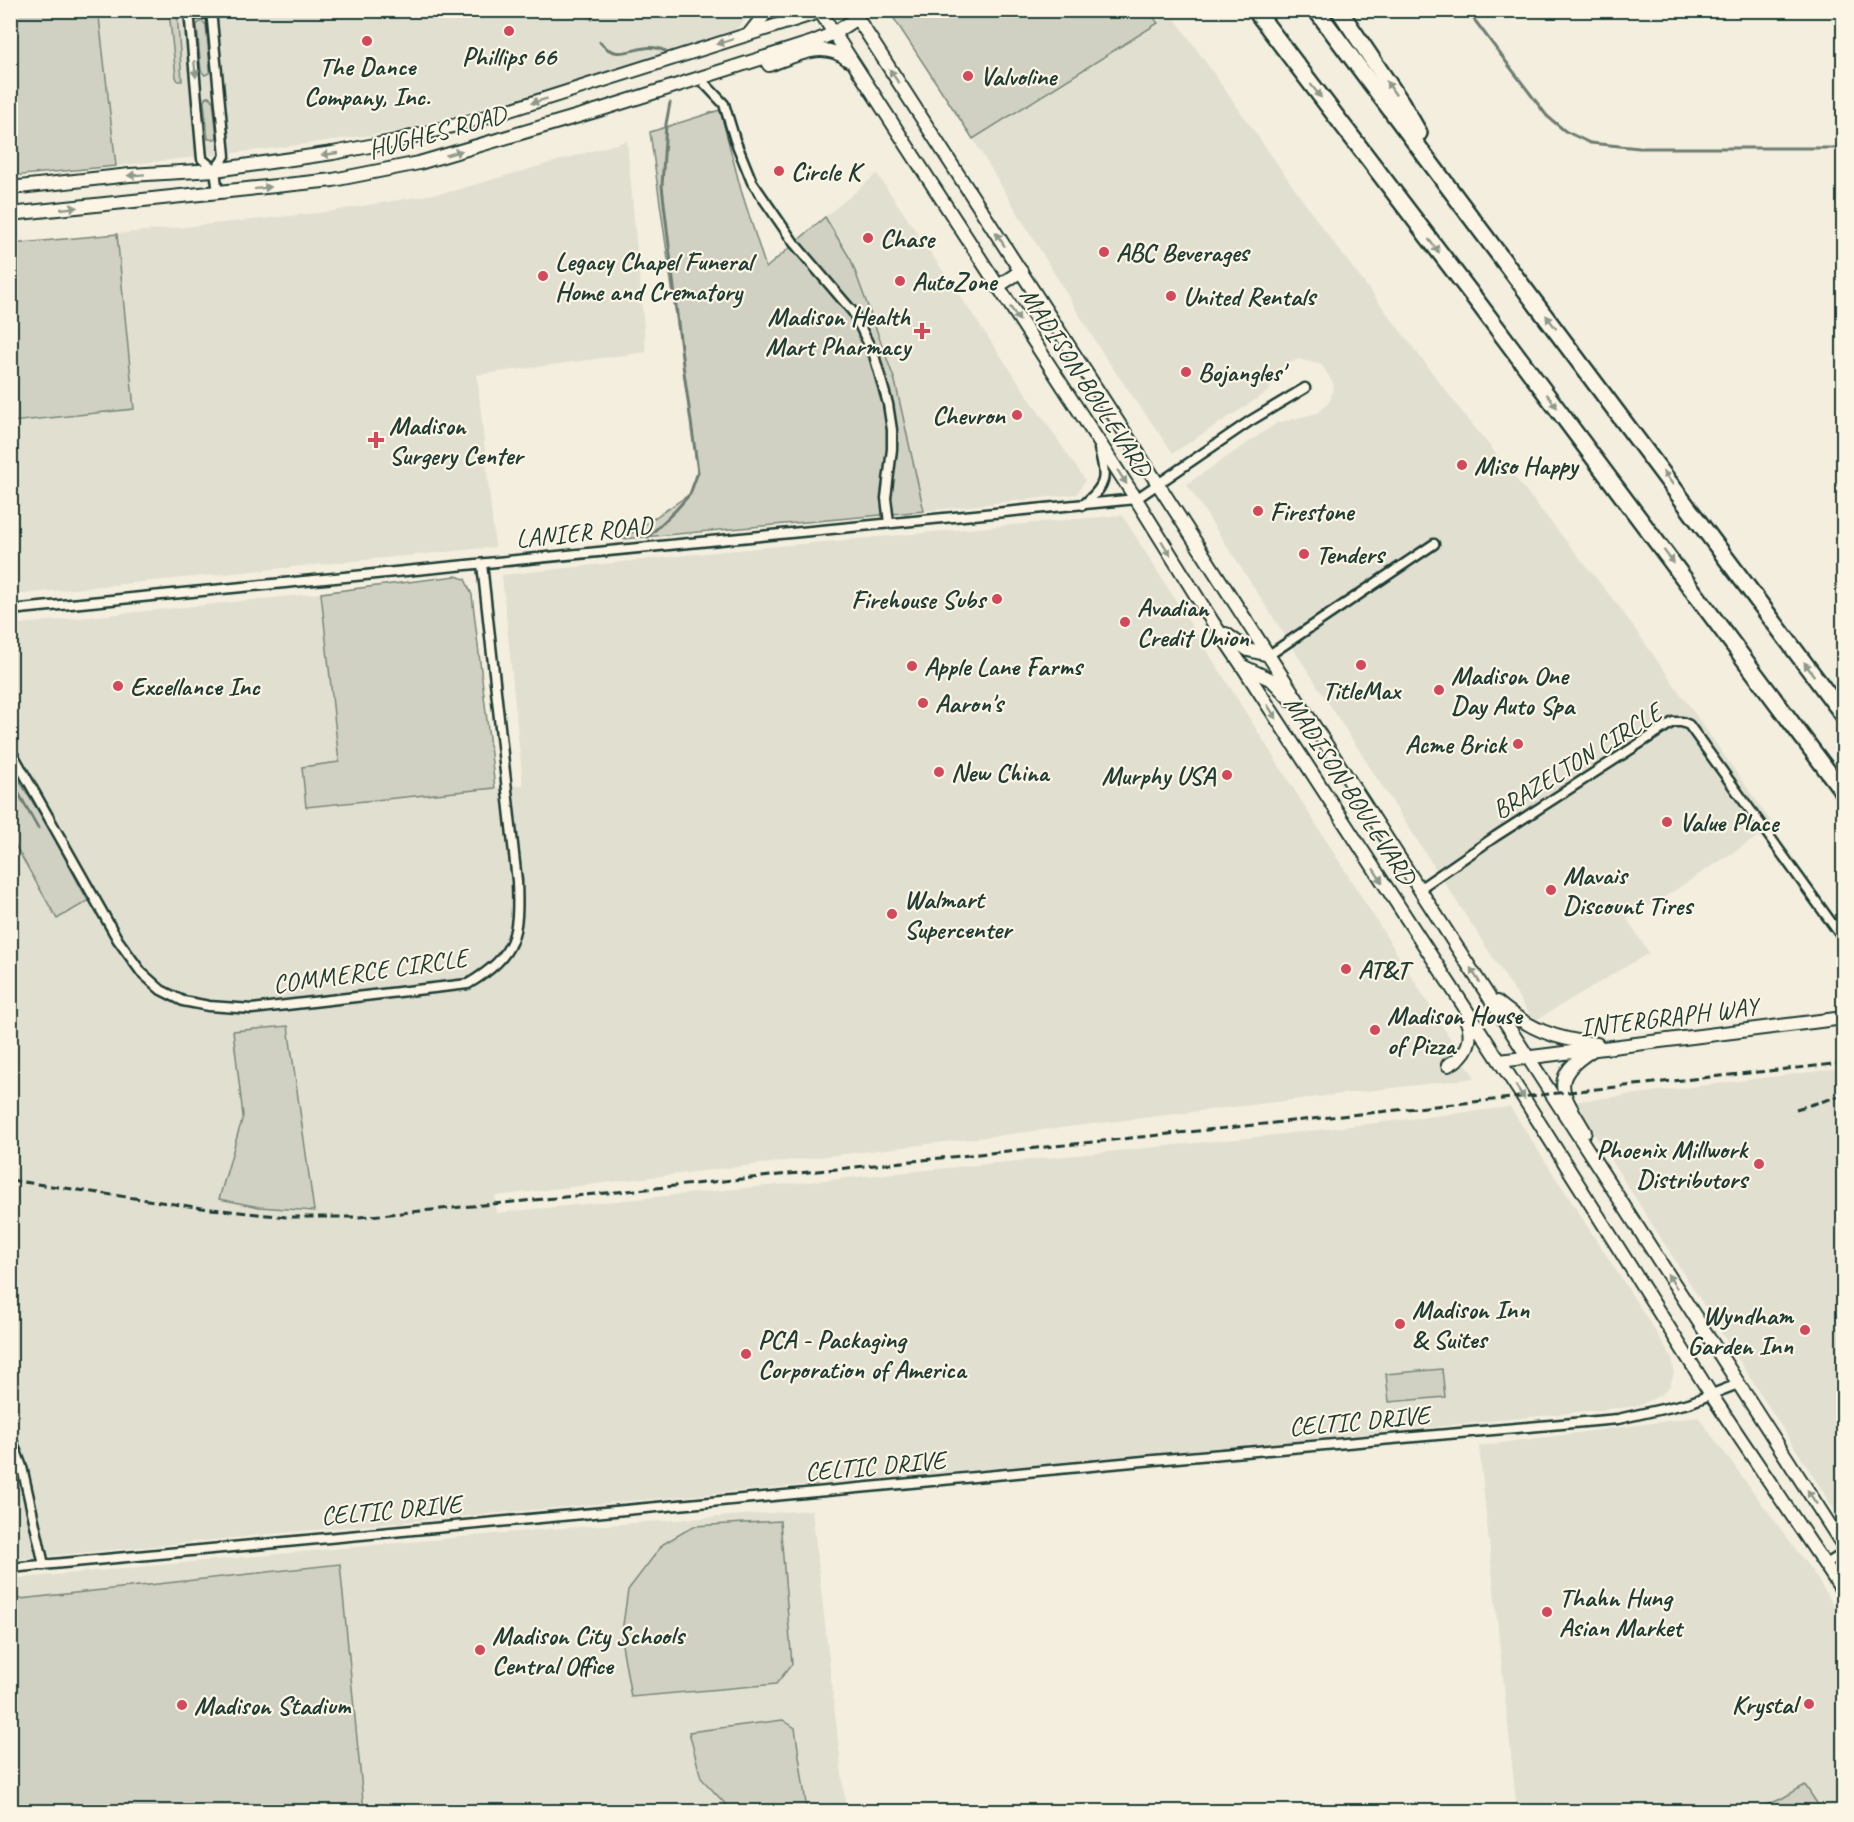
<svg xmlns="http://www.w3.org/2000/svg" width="1854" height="1822" font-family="Caveat,sans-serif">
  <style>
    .built { fill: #e1dfd0; fill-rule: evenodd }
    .green { fill: #d0d1c2; stroke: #78877b; stroke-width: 1.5 }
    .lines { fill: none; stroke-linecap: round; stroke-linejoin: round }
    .stream { stroke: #6c7d72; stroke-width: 3 }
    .street-casing { stroke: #1f3d34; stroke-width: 13 }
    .secondary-casing { stroke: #1f3d34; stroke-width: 16 }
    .highway-casing { stroke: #1f3d34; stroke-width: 20 }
    .street { stroke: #fcf5e5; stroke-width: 8 }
    .secondary { stroke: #fcf5e5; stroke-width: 12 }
    .highway { stroke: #fcf5e5; stroke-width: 15 }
    .rail { stroke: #1f3d34; stroke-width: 3; stroke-dasharray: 9 4.5; stroke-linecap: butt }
    .oneway { fill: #8e998c }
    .poi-dot { fill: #d1495b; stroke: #fcf5e5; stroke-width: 2 }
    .labels { text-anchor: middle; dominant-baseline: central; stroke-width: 4.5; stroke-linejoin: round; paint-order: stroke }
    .poi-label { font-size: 26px; font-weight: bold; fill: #1f3d34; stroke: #fcf5e5; text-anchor: start }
    .street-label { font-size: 26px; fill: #1f3d34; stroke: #fcf5e5 }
  </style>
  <rect width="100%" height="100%" fill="#f3eede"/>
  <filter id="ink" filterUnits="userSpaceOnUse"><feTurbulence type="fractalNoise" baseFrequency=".0167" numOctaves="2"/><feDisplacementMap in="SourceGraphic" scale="12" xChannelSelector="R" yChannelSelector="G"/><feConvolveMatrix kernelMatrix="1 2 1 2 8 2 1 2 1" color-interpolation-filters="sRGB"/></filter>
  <g filter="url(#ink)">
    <!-- built -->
    <g class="built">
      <polygon points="98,11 753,11 734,31 529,95 399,131 268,149 116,166"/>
      <polygon points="1171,13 1318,222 1455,403 1620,608 1774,826 1658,901 1626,918 1649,953 1534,1021 1187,484 1277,423 1318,413 1330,401 1334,385 1322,365 1298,359 1278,369 1269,391 1173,453 1105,357 973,139"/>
      <polygon points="627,141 646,352 477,375 495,547 11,595 11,422 134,409 117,234 327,212 453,191"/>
      <polygon points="877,174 1085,480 1077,494 924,511 895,381 851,260 825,217"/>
      <path d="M 1122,515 L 1475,1078 L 495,1196 L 496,1213 L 1267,1136 L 1510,1107 L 1672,1357 L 1674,1372 L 1670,1386 L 1661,1395 L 1638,1406 L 1354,1435 L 334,1528 L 11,1560 L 11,1167 L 20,1167 L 11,1149 L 11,625 L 321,593 L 339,763 L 306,806 L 523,785 L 502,575 L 715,552 ZM 243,1116 L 259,1207 L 219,1199 Z"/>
      <polygon points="1843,1068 1843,1523 1574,1102"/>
      <polygon points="1698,1417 1814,1574 1843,1620 1843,1811 1822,1811 1805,1786 1781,1799 1752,1811 1517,1811 1479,1446"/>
      <polygon points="812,1510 846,1811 11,1812 11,1579 539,1530"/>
    </g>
    <!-- green -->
    <g class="green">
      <polygon points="10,11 159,11 99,17 116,166 12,176"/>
      <polygon points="169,11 177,11 182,81 178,81 176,77"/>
      <polygon points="1149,11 1158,23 973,139 889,11"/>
      <polygon points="202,21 206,25 210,68 209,73 205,75 201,71 197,26 198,23"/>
      <polygon points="209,96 213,101 217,137 215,139 208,139 204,102 205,98"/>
      <polygon points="720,110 741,190 766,268 825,217 851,260 895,381 924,511 623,539 690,494 698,472 650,132"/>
      <polygon points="117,234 134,409 11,422 11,244"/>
      <polygon points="456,576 465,579 472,595 495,788 306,807 302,767 339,762 321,593"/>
      <polygon points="10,766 47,825 88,901 57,919 11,838"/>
      <polygon points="288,1026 314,1211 259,1207 219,1199 243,1116 233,1031"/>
      <polygon points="1442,1369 1445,1397 1389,1402 1386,1374"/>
      <polygon points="780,1521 792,1664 776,1684 631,1697 621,1639 628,1590 663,1544 694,1526"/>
      <polygon points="340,1564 364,1811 11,1811 11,1600"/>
      <polygon points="783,1720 795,1728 807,1811 732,1811 701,1778 689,1732"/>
      <polygon points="1805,1785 1822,1811 1752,1811 1781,1799"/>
    </g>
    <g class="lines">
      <!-- stream -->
      <g class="stream">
        <polyline points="589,10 592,19"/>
        <polyline points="1467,10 1547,116 1565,131 1590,143 1639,148 1844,148"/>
        <path d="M 600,42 C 620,67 641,38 665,51"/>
        <polyline points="648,537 675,511 690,494 698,472 683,365 662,186 666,124 670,103"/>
        <polyline points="10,778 38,828"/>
      </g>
      <!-- street casing -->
      <g class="street-casing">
        <g id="street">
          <polyline points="189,10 202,159 215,170"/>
          <polyline points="211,10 225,156 215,170 218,193"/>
          <polyline points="190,15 211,13"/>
          <polyline points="705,84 724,104 735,140 752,182 794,243 853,312 874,355 888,404 892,430 892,449 886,498 889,523"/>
          <path d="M 1083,505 C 1107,485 1107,478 1099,449"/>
          <polyline points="10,610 1136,499 1250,421 1305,388"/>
          <polyline points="1269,655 1434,544"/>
          <path d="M 10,749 L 118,940 L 141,972 L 161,990 L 183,1001 L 209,1006 L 252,1009 L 468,984 C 517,955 519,934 517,881 L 482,564"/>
          <polyline points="1419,889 1496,836 1673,722 1682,722 1689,725 1844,940"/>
          <polyline points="10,1435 22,1467 44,1565"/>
          <polyline points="1825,1565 1844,1553"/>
          <polyline points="10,1568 1154,1460 1618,1419 1689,1403 1738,1384"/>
        </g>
      </g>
      <!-- secondary casing -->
      <g class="secondary-casing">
        <g id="secondary">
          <polyline points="819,10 1136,499 1212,621 1243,667 1523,1097 1712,1396 1844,1593"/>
          <polyline points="852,10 1844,1547"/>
          <polyline points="750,33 768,10"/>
          <path d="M 769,65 C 795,56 824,39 848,60"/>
          <polyline points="10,188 130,175 215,170 333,153 396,141 497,114 825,10"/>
          <polyline points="10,214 333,180 419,163 599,110 813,42 834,33 857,18"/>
          <polyline points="997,287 1021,271"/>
          <polyline points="1226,634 1248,650 1269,655"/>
          <polyline points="1244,667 1272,680 1291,700"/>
          <path d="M 1497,1002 C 1530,1030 1555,1039 1597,1044"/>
          <polyline points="1500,1061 1844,1018"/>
          <path d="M 1448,1065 C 1467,1056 1475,1039 1466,1019"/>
          <path d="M 1585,1132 C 1563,1094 1547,1079 1591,1051"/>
        </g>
      </g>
      <!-- highway casing -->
      <g class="highway-casing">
        <g id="highway">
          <polyline points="1255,10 1479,304 1844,793"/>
          <polyline points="1316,10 1844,716"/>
          <polyline points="1339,10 1401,102 1419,133"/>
        </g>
      </g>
      <!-- street -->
      <use href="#street" class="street"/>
      <!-- secondary -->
      <use href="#secondary" class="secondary"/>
      <!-- highway -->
      <use href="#highway" class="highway"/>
      <!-- rail -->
      <g class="rail">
        <polyline points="1796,1109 1844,1095"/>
        <polyline points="10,1180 202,1208 286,1217 359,1217 637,1190 1844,1063"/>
      </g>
    </g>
    <!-- one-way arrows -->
    <defs><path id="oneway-solid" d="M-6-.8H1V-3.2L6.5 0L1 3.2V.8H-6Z" transform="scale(1.5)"/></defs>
    <g class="oneway">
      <use href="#oneway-solid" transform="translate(725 42) rotate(162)"/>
      <use href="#oneway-solid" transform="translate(195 69) rotate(84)"/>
      <use href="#oneway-solid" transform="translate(894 76) rotate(-123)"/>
      <use href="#oneway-solid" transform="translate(1391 88) rotate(-124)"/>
      <use href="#oneway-solid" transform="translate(1316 91) rotate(52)"/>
      <use href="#oneway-solid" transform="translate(539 101) rotate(163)"/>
      <use href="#oneway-solid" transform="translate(454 153) rotate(-17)"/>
      <use href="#oneway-solid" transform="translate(330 154) rotate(172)"/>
      <use href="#oneway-solid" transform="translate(136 175) rotate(176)"/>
      <use href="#oneway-solid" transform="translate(263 188) rotate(-7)"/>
      <use href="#oneway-solid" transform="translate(69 208) rotate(-6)"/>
      <use href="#oneway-solid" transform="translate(1000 239) rotate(-123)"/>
      <use href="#oneway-solid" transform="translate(1434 246) rotate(52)"/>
      <use href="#oneway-solid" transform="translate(1015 314) rotate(56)"/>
      <use href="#oneway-solid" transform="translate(1551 322) rotate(-127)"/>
      <use href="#oneway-solid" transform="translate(1552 401) rotate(53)"/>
      <use href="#oneway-solid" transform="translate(1122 477) rotate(57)"/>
      <use href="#oneway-solid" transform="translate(1668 478) rotate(-127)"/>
      <use href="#oneway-solid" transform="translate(1166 548) rotate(58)"/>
      <use href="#oneway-solid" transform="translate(1669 557) rotate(53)"/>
      <use href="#oneway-solid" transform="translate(1809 669) rotate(-126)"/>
      <use href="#oneway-solid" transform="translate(1272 712) rotate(57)"/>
      <use href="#oneway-solid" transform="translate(1378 876) rotate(57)"/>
      <use href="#oneway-solid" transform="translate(1475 975) rotate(-123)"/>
      <use href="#oneway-solid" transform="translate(1520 1092) rotate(57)"/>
      <use href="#oneway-solid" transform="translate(1672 1281) rotate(-123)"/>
      <use href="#oneway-solid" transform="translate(1812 1497) rotate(-123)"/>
    </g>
  </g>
  <!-- markers -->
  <g class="poi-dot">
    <circle cx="509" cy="31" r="6"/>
    <circle cx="367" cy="41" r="6"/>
    <circle cx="968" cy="76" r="6"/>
    <circle cx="779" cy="171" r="6"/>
    <circle cx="868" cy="238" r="6"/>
    <circle cx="1104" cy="252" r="6"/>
    <circle cx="543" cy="276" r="6"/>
    <circle cx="900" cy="281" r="6"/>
    <circle cx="1171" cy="296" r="6"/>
    <path d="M919 322h6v6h6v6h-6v6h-6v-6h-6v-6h6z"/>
    <circle cx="1186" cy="372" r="6"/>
    <circle cx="1017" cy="415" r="6"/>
    <path d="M373 431h6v6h6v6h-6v6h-6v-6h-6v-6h6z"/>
    <circle cx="1462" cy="465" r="6"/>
    <circle cx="1258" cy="511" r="6"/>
    <circle cx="1304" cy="554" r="6"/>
    <circle cx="997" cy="599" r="6"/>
    <circle cx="1125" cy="622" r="6"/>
    <circle cx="1361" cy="665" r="6"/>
    <circle cx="912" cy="666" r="6"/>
    <circle cx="118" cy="686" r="6"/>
    <circle cx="1439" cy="690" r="6"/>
    <circle cx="923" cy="703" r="6"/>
    <circle cx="1518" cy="744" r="6"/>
    <circle cx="939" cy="772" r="6"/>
    <circle cx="1227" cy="775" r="6"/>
    <circle cx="1667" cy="822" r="6"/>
    <circle cx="1551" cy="890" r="6"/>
    <circle cx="892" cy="914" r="6"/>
    <circle cx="1346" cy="969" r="6"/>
    <circle cx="1375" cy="1030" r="6"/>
    <circle cx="1759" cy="1164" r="6"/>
    <circle cx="1400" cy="1324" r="6"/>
    <circle cx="1805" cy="1330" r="6"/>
    <circle cx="746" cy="1354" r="6"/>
    <circle cx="1547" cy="1612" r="6"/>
    <circle cx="480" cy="1650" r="6"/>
    <circle cx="1809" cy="1704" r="6"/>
    <circle cx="182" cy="1705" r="6"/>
  </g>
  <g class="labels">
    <!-- poi labels -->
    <g class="poi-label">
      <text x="509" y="56" text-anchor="middle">Phillips 66</text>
      <text x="367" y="66" text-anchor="middle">The Dance<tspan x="367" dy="30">Company, Inc.</tspan></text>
      <text x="980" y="76">Valvoline</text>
      <text x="791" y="171">Circle K</text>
      <text x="880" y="238">Chase</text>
      <text x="1116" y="252">ABC Beverages</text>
      <text x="555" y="261">Legacy Chapel Funeral<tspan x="555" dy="30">Home and Crematory</tspan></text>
      <text x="912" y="281">AutoZone</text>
      <text x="1183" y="296">United Rentals</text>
      <text x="910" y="316" text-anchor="end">Madison Health<tspan x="910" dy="30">Mart Pharmacy</tspan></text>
      <text x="1198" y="372">Bojangles'</text>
      <text x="1005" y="415" text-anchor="end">Chevron</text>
      <text x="389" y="425">Madison<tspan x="389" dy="30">Surgery Center</tspan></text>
      <text x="1474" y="465">Miso Happy</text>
      <text x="1270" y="511">Firestone</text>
      <text x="1316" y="554">Tenders</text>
      <text x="985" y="599" text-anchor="end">Firehouse Subs</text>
      <text x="1137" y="607">Avadian<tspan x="1137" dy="30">Credit Union</tspan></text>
      <text x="924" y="666">Apple Lane Farms</text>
      <text x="1451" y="675">Madison One<tspan x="1451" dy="30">Day Auto Spa</tspan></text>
      <text x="130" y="686">Excellance Inc</text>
      <text x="1361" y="690" text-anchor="middle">TitleMax</text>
      <text x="935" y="703">Aaron's</text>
      <text x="1506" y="744" text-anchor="end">Acme Brick</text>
      <text x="951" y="772">New China</text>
      <text x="1215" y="775" text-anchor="end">Murphy USA</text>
      <text x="1679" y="822">Value Place</text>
      <text x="1563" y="875">Mavais<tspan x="1563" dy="30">Discount Tires</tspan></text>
      <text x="904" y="899">Walmart<tspan x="904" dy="30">Supercenter</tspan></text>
      <text x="1358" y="969">AT&amp;T</text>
      <text x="1387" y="1015">Madison House<tspan x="1387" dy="30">of Pizza</tspan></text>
      <text x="1747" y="1149" text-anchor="end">Phoenix Millwork<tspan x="1747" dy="30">Distributors</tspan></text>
      <text x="1412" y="1309">Madison Inn<tspan x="1412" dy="30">&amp; Suites</tspan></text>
      <text x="1793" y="1315" text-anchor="end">Wyndham<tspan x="1793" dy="30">Garden Inn</tspan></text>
      <text x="758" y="1339">PCA - Packaging<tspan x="758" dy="30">Corporation of America</tspan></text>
      <text x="1559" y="1597">Thahn Hung<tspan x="1559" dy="30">Asian Market</tspan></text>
      <text x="492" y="1635">Madison City Schools<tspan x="492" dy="30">Central Office</tspan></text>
      <text x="1797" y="1704" text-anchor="end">Krystal</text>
      <text x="194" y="1705">Madison Stadium</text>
    </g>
    <!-- street labels -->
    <g class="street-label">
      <text transform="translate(437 132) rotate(-15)">HUGHES ROAD</text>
      <text transform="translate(1086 382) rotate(57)">MADISON BOULEVARD</text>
      <text transform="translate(584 532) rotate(-6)">LANIER ROAD</text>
      <text transform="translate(1577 761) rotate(-32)">BRAZELTON CIRCLE</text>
      <text transform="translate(1350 790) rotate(57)">MADISON BOULEVARD</text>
      <text transform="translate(370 971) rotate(-8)">COMMERCE CIRCLE</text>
      <text transform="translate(1669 1017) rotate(-7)">INTERGRAPH WAY</text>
      <text transform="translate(1359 1421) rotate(-5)">CELTIC DRIVE</text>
      <text transform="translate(875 1466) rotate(-5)">CELTIC DRIVE</text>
      <text transform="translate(391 1510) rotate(-5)">CELTIC DRIVE</text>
    </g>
  </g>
  <!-- margin -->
  <rect width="1854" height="1822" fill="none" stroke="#fcf5e5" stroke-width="36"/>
  <rect x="18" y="18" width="1818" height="1786" fill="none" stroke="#1f3d34" stroke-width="2" filter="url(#ink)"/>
</svg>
